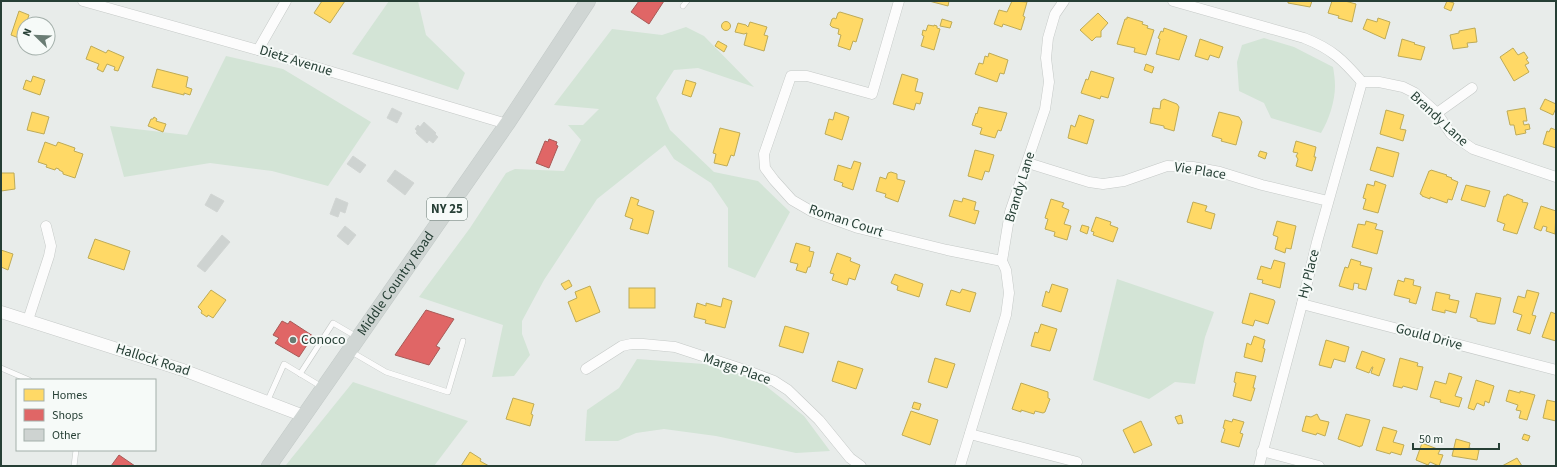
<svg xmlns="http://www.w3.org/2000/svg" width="1557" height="467" font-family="'Source Sans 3',sans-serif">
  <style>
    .green { fill: #d3e4d6 }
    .homes { fill: #ffd966; stroke: #beab57 }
    .shops { fill: #e06666; stroke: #a85a57 }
    .building { fill: #ced3d1; stroke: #d1d5d3 }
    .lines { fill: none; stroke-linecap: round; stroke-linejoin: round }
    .service-casing { stroke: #c5c9c7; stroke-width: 6 }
    .minor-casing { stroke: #c5c9c7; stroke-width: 11 }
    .tertiary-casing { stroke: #c5c9c7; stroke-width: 13 }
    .primary-casing { stroke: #c3cac8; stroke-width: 16 }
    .service { stroke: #fcfcfc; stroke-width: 5 }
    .minor { stroke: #fcfcfc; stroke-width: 10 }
    .tertiary { stroke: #fcfcfc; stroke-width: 12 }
    .primary { stroke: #d0d6d4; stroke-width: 15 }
    .poi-dot { fill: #6a7c74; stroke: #f6faf8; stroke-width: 1.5 }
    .labels { text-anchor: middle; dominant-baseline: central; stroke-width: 4; stroke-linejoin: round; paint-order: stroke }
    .shield { fill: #f6faf8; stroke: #647770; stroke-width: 1 }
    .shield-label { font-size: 13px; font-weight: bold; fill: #263f35 }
    .street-label { font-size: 14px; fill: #263f35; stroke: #f6faf8 }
    .poi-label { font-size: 14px; fill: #263f35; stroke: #f6faf8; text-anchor: start }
  </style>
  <rect width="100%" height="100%" fill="#e8ecea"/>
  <!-- green -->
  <g class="green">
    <polygon points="389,1 418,1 426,35 465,73 458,90 352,54"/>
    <polygon points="686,27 704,36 754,87 698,68 674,70 656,98 670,130 714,172 758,181 790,212 755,278 728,267 728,208 711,183 674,159 665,145 597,199 544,280 522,321 522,334 530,355 514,376 492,377 503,325 419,297 470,228 506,173 515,169 564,171 581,140 568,125 583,125 599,109 554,105 612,29 662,35"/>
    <path d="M 1264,38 L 1294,47 L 1333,67 C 1334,73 1335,79 1335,86 C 1335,101 1329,120 1321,133 L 1271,118 L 1264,103 L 1239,91 L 1237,62 L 1242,45 Z"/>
    <polygon points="226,56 283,69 371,122 328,186 272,171 210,163 124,177 110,126 187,135"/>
    <polygon points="1117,279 1214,312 1205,337 1195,384 1175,382 1149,399 1093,380"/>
    <polygon points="637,359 704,364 757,379 804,416 830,451 796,453 716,436 664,429 636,433 618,441 585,441 587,410 619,388"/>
    <polygon points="353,382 468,421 434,466 287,466 286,465"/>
  </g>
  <!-- homes -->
  <g class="homes">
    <polygon points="322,1 345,1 330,23 314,13"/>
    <polygon points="929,1 949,1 948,6"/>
    <polygon points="1012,1 1027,2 1023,16 1025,17 1021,30 1003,24 1002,27 994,24 999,10 1007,12"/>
    <polygon points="1288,1 1312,1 1310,7 1288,3"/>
    <polygon points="1332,1 1345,1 1356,4 1352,22 1338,18 1339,16 1328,13"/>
    <polygon points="1447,1 1454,3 1451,11 1444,8"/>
    <polygon points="19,11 29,15 26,24 24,24 24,40 11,35"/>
    <polygon points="840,12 863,19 856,42 853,41 850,50 838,46 841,35 838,34 839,29 832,27 830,25 832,19 834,18 836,19 838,13"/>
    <polygon points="1098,13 1108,23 1101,31 1101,37 1096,37 1092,41 1080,30"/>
    <polygon points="1127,17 1143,22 1142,24 1148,26 1147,28 1154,30 1146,55 1134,52 1135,48 1117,44 1125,19 1127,19"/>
    <polygon points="1378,18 1390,22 1385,39 1363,29 1367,19 1377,22"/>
    <polygon points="942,19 952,22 950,28 940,26"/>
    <circle cx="726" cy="26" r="4.5"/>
    <polygon points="750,22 767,27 764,35 768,36 764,51 744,45 747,33 744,34 735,32 738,23 746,25 748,27"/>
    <polygon points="928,25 934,26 934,25 937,26 937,28 940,29 934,50 921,46 924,36 922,35 923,30 926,31"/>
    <polygon points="1164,28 1187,36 1179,60 1156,54 1160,39 1158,38 1161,31 1163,32"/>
    <polygon points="1475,28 1477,42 1467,43 1468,47 1453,49 1450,35 1459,33 1459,31"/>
    <polygon points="1200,39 1223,47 1219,58 1210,55 1208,60 1195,56"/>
    <polygon points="1402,39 1415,43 1414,44 1425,47 1421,60 1398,56"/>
    <polygon points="718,41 727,46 724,52 715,46"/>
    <polygon points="91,46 106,53 108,50 124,57 118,71 114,70 115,67 107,64 103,72 97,69 99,64 86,59"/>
    <polygon points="1513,48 1518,55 1524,52 1528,58 1526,59 1529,63 1525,65 1529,72 1514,81 1500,57"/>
    <polygon points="989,53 1008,60 1004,74 1000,73 997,82 975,74 979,63 983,64 985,56 988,57"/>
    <polygon points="1146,64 1154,67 1152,73 1144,70"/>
    <polygon points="157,69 188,77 186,87 192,89 190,95 184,93 184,95 152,87"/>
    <polygon points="1091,71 1114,78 1108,98 1101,96 1100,99 1081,93 1086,79 1088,80"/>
    <polygon points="902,74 918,79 915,91 923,93 920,104 916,103 914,110 893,104"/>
    <polygon points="33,76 45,80 40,95 23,89 26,80 31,82"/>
    <polygon points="686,80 696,83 691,97 682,94"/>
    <polygon points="1164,99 1177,104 1179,107 1174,131 1164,128 1164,126 1150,123 1153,108 1160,109 1161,101"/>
    <polygon points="1545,99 1556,104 1556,108 1553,115 1540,109"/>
    <polygon points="979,107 1007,113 1001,131 998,130 995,138 980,134 982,128 972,125 976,113 977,114"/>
    <polygon points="1525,108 1527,121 1523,121 1524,125 1529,124 1530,129 1525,130 1526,133 1516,135 1514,125 1510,125 1507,111"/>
    <polygon points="1386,110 1404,115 1400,129 1406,130 1403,141 1380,134"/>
    <polygon points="32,112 49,117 44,134 27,130"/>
    <polygon points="835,112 849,117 842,140 825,134 829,119 833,120"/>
    <polygon points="1219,112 1239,117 1242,122 1236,145 1221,141 1222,139 1212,136"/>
    <polygon points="1079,115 1094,120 1087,144 1068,138 1071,125 1075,127"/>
    <polygon points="154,117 157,119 156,121 166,124 163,132 148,126 151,119 153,119"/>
    <polygon points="720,128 740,133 734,156 731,155 727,166 714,163 716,154 713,153"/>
    <polygon points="1551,128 1556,130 1556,148 1543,144 1547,131 1549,132"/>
    <polygon points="1296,141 1316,147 1314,157 1316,157 1312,171 1296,166 1298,159 1296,156 1298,153 1293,152"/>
    <polygon points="45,142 56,146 58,142 75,148 74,151 83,154 75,178 63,174 63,172 59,170 59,169 56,168 55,170 46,167 47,165 38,162"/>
    <polygon points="1377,147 1399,153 1393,177 1370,170"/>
    <polygon points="975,150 994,155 989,172 985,171 982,180 968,176"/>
    <polygon points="1260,151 1267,153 1265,159 1258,156"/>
    <polygon points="854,161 861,163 853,190 842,186 843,183 834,180 838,165 851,169"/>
    <polygon points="1431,170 1447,175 1446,176 1452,178 1451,179 1458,182 1452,200 1448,199 1447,203 1430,197 1430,199 1422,196 1422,195 1420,194 1429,171 1430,171"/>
    <polygon points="891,172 897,174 897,179 905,181 898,202 885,197 886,194 876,191 880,177 886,179 888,173"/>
    <polygon points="1,173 14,173 15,189 1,191"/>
    <polygon points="1375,181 1386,185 1378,213 1363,209 1366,199 1363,198 1367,184 1374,186"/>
    <polygon points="1466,185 1490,191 1485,207 1461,200"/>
    <polygon points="1507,194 1523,200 1522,202 1528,203 1517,234 1503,230 1505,224 1497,221 1504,196 1506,196"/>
    <polygon points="631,197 639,200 637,205 654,211 648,234 630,229 633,219 625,216"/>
    <polygon points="963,198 976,202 974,210 979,211 975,224 949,216 954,200 962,202"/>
    <polygon points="1051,199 1064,203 1062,207 1069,210 1064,224 1071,226 1067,240 1054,236 1055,232 1045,229 1048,219 1045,218"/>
    <polygon points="1193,202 1207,206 1205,211 1215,214 1211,229 1187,222"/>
    <polygon points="1541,206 1556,211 1555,234 1546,231 1547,227 1543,226 1541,231 1534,228"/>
    <polygon points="1096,217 1111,222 1110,225 1118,228 1113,242 1093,235 1094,232 1091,231"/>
    <polygon points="1277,221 1296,226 1291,249 1286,248 1285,253 1275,249 1278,237 1273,235"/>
    <polygon points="1366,221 1377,224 1375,229 1383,231 1377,254 1352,247 1358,224 1365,225"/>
    <polygon points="1082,225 1089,227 1087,234 1080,231"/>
    <polygon points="95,239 130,251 124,270 88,258"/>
    <polygon points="796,243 810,247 809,251 814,252 810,267 808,267 806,273 796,270 798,264 790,262"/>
    <polygon points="1,250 13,254 8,270 1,267"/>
    <polygon points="837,253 851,258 850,261 860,265 855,280 849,278 847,285 832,280 834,274 830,273"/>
    <polygon points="1351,259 1361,262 1360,265 1372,268 1366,290 1358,288 1359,284 1354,283 1353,290 1339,286 1345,267 1348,268"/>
    <polygon points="1274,260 1285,263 1280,288 1262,283 1263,280 1257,279 1261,266 1271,269"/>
    <polygon points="895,274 923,284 919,297 897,290 898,286 891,283"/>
    <polygon points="1405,278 1414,280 1413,285 1421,287 1416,304 1409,302 1410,299 1394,295 1398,280 1404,282"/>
    <polygon points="569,280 572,286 565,290 561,284"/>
    <polygon points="1052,284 1068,289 1061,312 1042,306 1046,291 1049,293"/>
    <polygon points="590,286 600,312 576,322 568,302 577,298 575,292"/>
    <rect x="629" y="288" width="26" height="20"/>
    <polygon points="962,289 976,293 970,312 946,305 951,290 960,293"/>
    <polygon points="211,290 226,300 213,318 208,315 207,317 201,313 202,311 198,307"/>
    <polygon points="1527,290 1539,293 1532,315 1536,316 1530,334 1517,330 1522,315 1513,312 1518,296 1525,298"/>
    <polygon points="1436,292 1450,295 1449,299 1459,301 1456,313 1445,310 1445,313 1432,310"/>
    <polygon points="1250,293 1274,300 1275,302 1268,324 1255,320 1253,326 1242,323"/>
    <polygon points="1476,293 1501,298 1495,324 1491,324 1477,321 1477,319 1470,317"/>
    <polygon points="723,298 732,301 725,328 705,323 706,320 694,317 697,303 706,306 706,303 721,307"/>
    <polygon points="1551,312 1556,314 1556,341 1542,337"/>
    <polygon points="1041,324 1057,329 1050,351 1031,346 1035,332 1038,333"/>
    <polygon points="785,326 809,333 803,353 779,346"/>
    <polygon points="1254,336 1265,340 1263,348 1265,349 1262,362 1244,357 1247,343 1251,345"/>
    <polygon points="1326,340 1349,347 1345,362 1334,359 1331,368 1319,365"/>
    <polygon points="1362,351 1385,359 1379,376 1371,373 1373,367 1372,367 1369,373 1356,368"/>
    <polygon points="935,358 955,364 947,388 928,382"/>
    <polygon points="1400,358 1418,363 1417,366 1423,367 1417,390 1403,386 1402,388 1393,386"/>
    <polygon points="838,361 863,369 856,389 832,381"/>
    <polygon points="1236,372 1256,376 1253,388 1255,388 1251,401 1233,396 1236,383 1234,382"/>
    <polygon points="1449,373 1462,377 1455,396 1462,398 1459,407 1440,402 1441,400 1430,397 1435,381 1446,384"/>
    <polygon points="1476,380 1494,386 1489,403 1485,401 1484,406 1477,403 1474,410 1468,408"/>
    <polygon points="1021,383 1048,392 1048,398 1050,399 1045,412 1043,413 1035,411 1034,414 1021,410 1021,412 1012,409"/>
    <polygon points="1509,390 1520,393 1520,391 1535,395 1527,420 1519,418 1521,411 1516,410 1518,405 1506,401"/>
    <polygon points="513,398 534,404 531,414 533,415 530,426 506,419"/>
    <polygon points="1547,400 1556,402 1556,421 1543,418"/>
    <polygon points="914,402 921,404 919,410 912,408"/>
    <polygon points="911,411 938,420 930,445 902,435"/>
    <polygon points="1317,414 1320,420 1329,422 1325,436 1317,433 1316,435 1302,431 1306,416 1311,417"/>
    <polygon points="1346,414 1370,420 1362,446 1360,446 1360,447 1338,439"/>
    <polygon points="1181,415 1183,423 1178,424 1175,417"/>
    <polygon points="1233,419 1244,422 1240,433 1243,434 1239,447 1221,442 1225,429 1223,428 1225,420 1232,422"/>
    <polygon points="1141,421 1152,445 1134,453 1123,430"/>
    <polygon points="1383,427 1397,431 1393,442 1404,445 1401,455 1391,452 1390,454 1376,450"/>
    <polygon points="1524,434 1530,436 1528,441 1522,439"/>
    <polygon points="1456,439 1470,443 1469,448 1479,450 1477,460 1452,456"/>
    <polygon points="1422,443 1440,450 1438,454 1443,455 1439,466 1430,462 1428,465 1416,460"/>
    <polygon points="470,452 481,459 480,461 489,466 461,466"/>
    <polygon points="1517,458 1522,466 1502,466"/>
  </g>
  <!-- shops -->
  <g class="shops">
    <polygon points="639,1 664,1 649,24 631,12"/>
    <polygon points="549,139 557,142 556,145 558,146 549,168 536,163 545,141 548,142"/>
    <polygon points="426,310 454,319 436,346 440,348 429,365 395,355"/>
    <polygon points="282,321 288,324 290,321 313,336 299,357 275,343 279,338 273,335"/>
    <polygon points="119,455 135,466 111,466"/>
  </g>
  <!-- building -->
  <g class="building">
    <polygon points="392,108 402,113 397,123 387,118"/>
    <polygon points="424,122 436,133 435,134 438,137 433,143 429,140 427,143 416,133 417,131 415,129 418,125 420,127"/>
    <polygon points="353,156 366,165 360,173 347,164"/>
    <polygon points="395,170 414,183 405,195 387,181"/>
    <polygon points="211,194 224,201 217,212 205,205"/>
    <polygon points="336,198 348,203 345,213 340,211 338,217 330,214"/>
    <polygon points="345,226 356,235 348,245 337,236"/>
    <polygon points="222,235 230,242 205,272 197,266"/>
  </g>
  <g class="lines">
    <!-- service casing -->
    <g class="service-casing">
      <g id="service">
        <polyline points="683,6 687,1"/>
        <polyline points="350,351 386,372 448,392 463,341"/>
        <polyline points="1,368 29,380"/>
        <polyline points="300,374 333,323 357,337"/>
        <polyline points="267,402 284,364 322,387"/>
        <polyline points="74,466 76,450"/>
      </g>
    </g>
    <!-- minor casing -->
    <g class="minor-casing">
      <g id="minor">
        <polyline points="83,1 258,50 507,124"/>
        <polyline points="899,1 872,94 807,76 791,76 764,154 765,168 774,180 792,200 811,211 858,228 947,250 1002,261"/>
        <path d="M 1173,1 L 1304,38 C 1332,49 1343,60 1362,82"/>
        <polyline points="258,50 286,1"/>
        <polyline points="1362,82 1379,82 1403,87 1415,93 1437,113 1451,134 1473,149 1556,177"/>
        <polyline points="1437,113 1472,88"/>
        <polyline points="1028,163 1089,182 1103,184 1124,181 1167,166 1193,167 1220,172 1262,185 1328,201"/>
        <polyline points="1302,304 1556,370"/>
        <polyline points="28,320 49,256 51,246 46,226"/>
        <polyline points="586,369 622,346 631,344 643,344 675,347 748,371 774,381 788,390 819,420 850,458 861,466"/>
        <polyline points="970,434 1077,462"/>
        <polyline points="1262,451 1319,466"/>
        <polyline points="960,466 1006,315 1009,293 1006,270 1002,261 1010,212 1045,109 1049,82 1046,58 1048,38 1055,14 1064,1"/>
        <polyline points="1259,466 1302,304 1317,242 1362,82"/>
      </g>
    </g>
    <!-- tertiary casing -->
    <g class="tertiary-casing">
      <polyline id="tertiary" points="1,312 183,370 304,416"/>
    </g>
    <!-- primary casing -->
    <g class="primary-casing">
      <g id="primary">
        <path id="s1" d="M 269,466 L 507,124 L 588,1"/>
      </g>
    </g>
    <!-- service -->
    <use href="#service" class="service"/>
    <!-- minor -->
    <use href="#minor" class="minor"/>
    <!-- tertiary -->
    <use href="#tertiary" class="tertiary"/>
    <!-- primary -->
    <use href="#primary" class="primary"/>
  </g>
  <!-- markers -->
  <circle class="poi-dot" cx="293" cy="340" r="4"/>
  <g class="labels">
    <!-- shield labels -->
    <rect class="shield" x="427" y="198" width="40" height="22" rx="3"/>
    <g class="shield-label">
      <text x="447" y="209">NY 25</text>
    </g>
    <!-- street labels -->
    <g class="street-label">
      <text transform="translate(296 61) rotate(17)">Dietz Avenue</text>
      <text transform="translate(1439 119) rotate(43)">Brandy Lane</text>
      <text transform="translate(1200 171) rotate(9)">Vie Place</text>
      <text transform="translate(1020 187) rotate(-73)">Brandy Lane</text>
      <text transform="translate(846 221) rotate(18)">Roman Court</text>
      <text transform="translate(1309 274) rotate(-76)">Hy Place</text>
      <text stroke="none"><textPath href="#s1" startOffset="222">Middle Country Road</textPath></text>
      <text transform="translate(1429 337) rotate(15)">Gould Drive</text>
      <text transform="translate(153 360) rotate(18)">Hallock Road</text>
      <text transform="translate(737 369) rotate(19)">Marge Place</text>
    </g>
    <!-- poi labels -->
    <g class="poi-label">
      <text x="301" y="340">Conoco</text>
    </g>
  </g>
  <!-- border -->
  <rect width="1557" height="467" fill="none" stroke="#263f35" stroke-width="4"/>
  <!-- legend -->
  <rect x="16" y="379" width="140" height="72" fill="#f6faf8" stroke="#a3afaa"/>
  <rect x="24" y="389" width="20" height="12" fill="#ffd966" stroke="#a3afaa"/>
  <text x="52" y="399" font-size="12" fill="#263f35">Homes</text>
  <rect x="24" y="409" width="20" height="12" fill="#e06666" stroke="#a3afaa"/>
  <text x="52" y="419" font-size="12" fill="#263f35">Shops</text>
  <rect x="24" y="429" width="20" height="12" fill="#ced3d1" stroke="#a3afaa"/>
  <text x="52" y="439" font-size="12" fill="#263f35">Other</text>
  <!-- north arrow -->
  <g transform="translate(36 36) rotate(293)"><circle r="19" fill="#f6faf8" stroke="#a3afaa"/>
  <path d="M0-3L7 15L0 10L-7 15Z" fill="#6a7c74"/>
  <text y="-6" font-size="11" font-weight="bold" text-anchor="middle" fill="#263f35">N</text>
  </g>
  <!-- scale -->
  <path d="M1413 443v6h86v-6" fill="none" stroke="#263f35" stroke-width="2"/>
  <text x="1419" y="443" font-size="12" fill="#263f35" stroke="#f6faf8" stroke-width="3" paint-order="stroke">50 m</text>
</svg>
